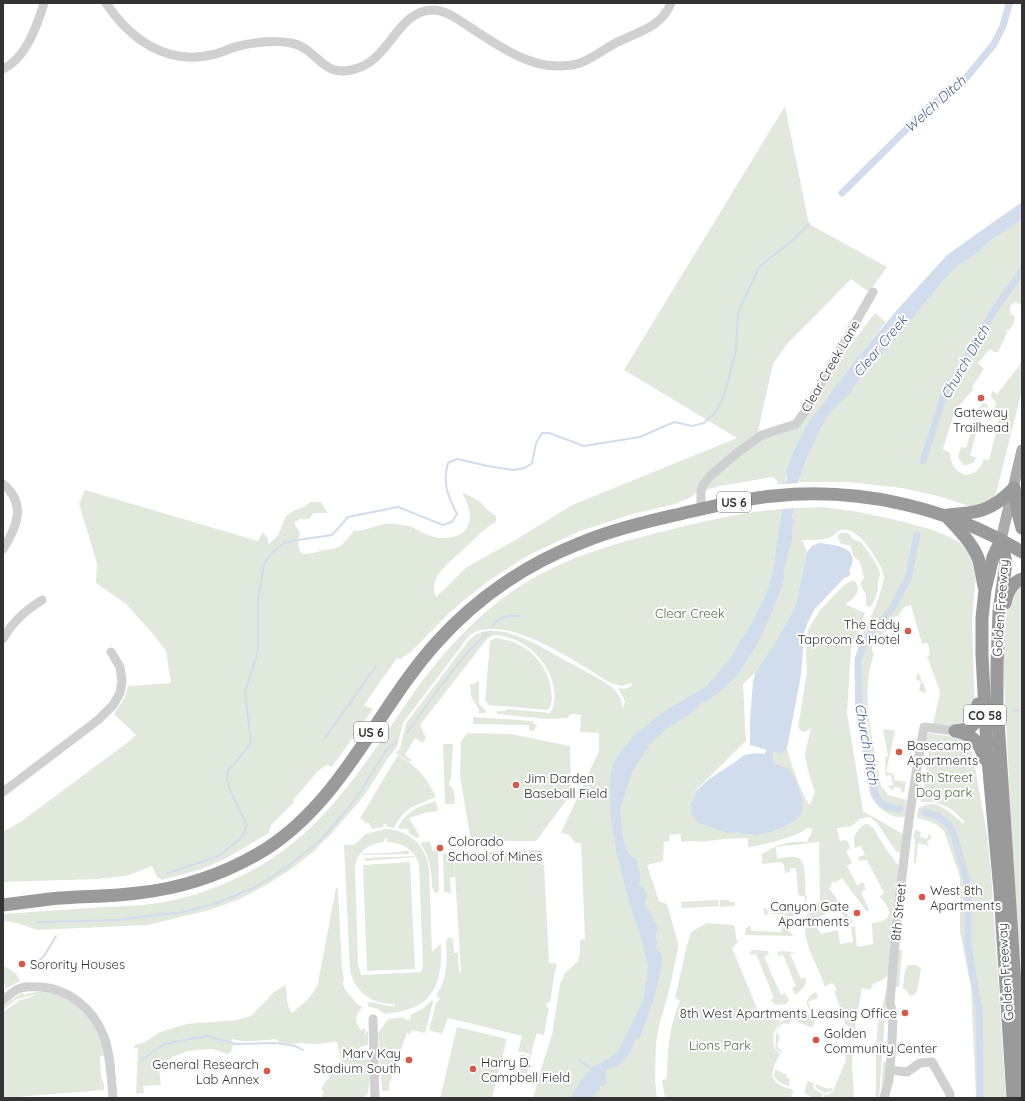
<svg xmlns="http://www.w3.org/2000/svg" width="1025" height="1101" font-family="Quicksand,sans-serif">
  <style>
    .green { fill: #e1e9dd; fill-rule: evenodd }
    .water { fill: #d1dcec }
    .pier { fill: #fff }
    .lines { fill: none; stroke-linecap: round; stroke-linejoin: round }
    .stream { stroke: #d1dcec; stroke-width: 2 }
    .canal { stroke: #d1dcec; stroke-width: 7 }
    .minor { stroke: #d0d0d0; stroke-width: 9 }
    .major { stroke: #ababab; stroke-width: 11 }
    .highway { stroke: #9a9a9a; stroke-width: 13 }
    .poi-dot { fill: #db5644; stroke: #fff; stroke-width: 1.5 }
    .labels { text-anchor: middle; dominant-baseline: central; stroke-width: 4; stroke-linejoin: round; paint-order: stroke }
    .shield { fill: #fff; stroke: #707070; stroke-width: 1 }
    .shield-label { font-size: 12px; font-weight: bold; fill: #333 }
    .street-label { font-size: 13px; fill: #333; stroke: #fff }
    .poi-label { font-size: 13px; fill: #333; stroke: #fff; text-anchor: start }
    .park-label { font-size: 13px; fill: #4e6d42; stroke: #fff }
    .water-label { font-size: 14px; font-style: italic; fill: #446591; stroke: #fff }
  </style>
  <rect width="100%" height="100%" fill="#fff"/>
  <!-- green -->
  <g class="green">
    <path d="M 785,106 L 809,224 L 887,267 L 869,292 L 851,279 L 817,314 L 788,343 L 773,364 L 758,431 L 768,437 L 797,427 L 840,359 L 875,313 L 886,322 L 857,358 L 805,427 L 794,450 L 786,471 L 787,484 L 777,484 L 778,482 L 773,477 L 719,486 L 696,493 L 691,497 L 678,503 L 633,514 L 580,531 L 527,556 L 487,582 L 462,602 L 448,614 L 411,652 L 400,659 L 397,658 L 364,705 L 373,709 L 332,767 L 327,765 L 319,770 L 293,800 L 294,802 L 271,825 L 269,833 L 223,860 L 202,869 L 162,880 L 157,877 L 152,866 L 126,876 L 97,879 L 3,882 L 3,832 L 22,821 L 128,742 L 136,735 L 114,714 L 125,697 L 128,686 L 171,683 L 166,651 L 154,635 L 126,604 L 96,583 L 97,563 L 79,504 L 85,490 L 258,541 L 263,532 L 268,539 L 268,543 L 269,544 L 278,535 L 286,516 L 293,511 L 304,507 L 310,502 L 321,502 L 327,513 L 314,513 L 309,519 L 300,519 L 294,523 L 300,533 C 295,560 304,555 324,550 C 329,549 334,549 339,547 C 345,543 349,536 354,531 C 364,531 371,527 381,525 C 387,523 395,524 402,525 C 412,525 419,532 428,535 C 444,542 470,538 470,516 C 470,508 465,499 462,492 L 464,493 L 479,501 L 488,510 L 496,516 L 496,522 C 484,528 474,540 464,549 C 452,561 427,576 436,597 L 467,567 L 512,542 L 572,505 L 737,438 L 624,370 Z"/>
    <path d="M 1022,220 L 1022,306 L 1020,304 L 1015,302 L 1010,306 L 1010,313 L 1015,317 L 1013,325 L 1009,330 L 1007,330 C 1006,338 1001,345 998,352 L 994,352 L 990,349 L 978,363 L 984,369 L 972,387 L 974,388 L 955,411 L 943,449 L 950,453 C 950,464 955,471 965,475 C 976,474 980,469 984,459 L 989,460 L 1001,410 L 995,409 L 996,403 L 991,396 L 992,391 L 997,394 L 1019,366 L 1022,359 L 1022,390 L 996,494 L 992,501 L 972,507 L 938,496 L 902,488 L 848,482 L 798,482 C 806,461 814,439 826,420 C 830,413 835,406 841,400 C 846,395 850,394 853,387 L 894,341 L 943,281 L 957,266 L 975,255 L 990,241 Z"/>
    <polygon points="983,403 987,404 988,408 983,407 970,456 976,457 974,462 968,465 963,465 958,457 961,447 966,448 975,420 971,418"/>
    <path d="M 823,507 L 854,511 L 892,519 L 930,529 L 950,537 L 959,542 L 969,553 L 976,576 L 972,620 L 975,717 L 960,728 L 933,725 L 940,692 L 927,656 L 930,655 L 928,643 L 922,644 L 911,605 L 904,607 L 898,616 L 894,617 L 876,643 L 872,645 L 872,651 L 874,654 C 859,696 874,744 881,786 L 888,795 L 907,800 L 905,816 C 891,821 875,806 870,794 L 855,710 C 855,690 854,668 858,649 C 864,627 877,608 882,586 C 882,583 884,580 884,577 C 883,569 876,559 872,552 C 866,543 858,533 848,530 C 838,527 837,535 829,538 C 821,540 810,540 802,540 L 807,552 L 797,600 L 792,613 L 776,641 L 755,673 L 743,684 L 746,741 L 696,790 L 691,804 L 728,833 L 738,831 L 744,834 L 757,835 L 772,832 L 793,822 L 803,801 L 796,780 L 774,764 L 773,755 L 774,752 L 781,754 L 787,748 C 789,758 803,799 810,805 L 815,792 L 808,771 L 805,754 L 811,728 L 805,732 L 801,731 L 798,727 L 807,672 L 806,654 L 808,630 L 820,610 L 842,587 L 849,582 L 854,580 C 863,590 855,599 845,604 L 865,613 L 851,649 L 847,712 L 863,811 L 901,833 L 903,835 L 900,852 L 899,853 L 895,850 L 877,823 L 870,817 L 860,819 L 852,826 L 837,828 L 840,841 L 845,840 L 848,842 L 850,848 L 846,851 L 852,863 L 847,866 L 857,885 L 863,882 L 866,889 L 861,892 L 869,910 L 867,912 L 842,878 L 836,882 L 834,881 L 831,883 L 832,885 L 829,888 L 853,922 L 849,924 L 838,909 L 820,916 L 819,921 L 816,922 L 805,922 L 804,920 L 813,905 L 820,904 L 819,842 L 776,847 L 777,859 C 782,858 790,856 796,857 C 807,858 805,885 805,895 L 807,896 L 806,904 L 798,916 L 788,916 L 783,914 C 777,915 770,913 765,915 L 763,909 L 765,908 L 767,909 L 768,914 L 788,911 L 789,906 L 791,911 C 799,910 804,905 806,897 L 798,895 L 796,868 L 790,869 L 790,872 L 785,873 L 784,865 L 781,862 L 762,864 L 762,854 L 776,846 L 791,842 L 807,842 L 813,829 L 807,828 C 800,836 760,846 748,847 L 748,838 L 724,839 L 700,842 L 693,841 L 681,842 L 681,834 L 669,835 L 670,841 L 664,842 L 663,861 L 647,865 L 659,901 L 667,904 L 678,943 L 678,949 L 669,991 L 659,1026 L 656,1043 L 655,1080 L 657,1098 L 533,1098 L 540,1072 L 552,1035 L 560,984 L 565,973 L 578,961 L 580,952 L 580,940 L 585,939 L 581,843 L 575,843 C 572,837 568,833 561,833 L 599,751 L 599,733 L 580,732 L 581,715 L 571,714 L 567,718 L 546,719 L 497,714 L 497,711 L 506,711 L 507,709 L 550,713 C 555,705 555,699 554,689 C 550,665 533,646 510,638 C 506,637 501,635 495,635 C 493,635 490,637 487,639 L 420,725 L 426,738 L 423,743 L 415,738 L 405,755 L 412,760 L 410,762 L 396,753 L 400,748 L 406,723 L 470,639 C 472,638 475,635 477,634 C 503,621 547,650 568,662 C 583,670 599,678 613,688 L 620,697 L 623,708 L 625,701 L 618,688 L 625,689 L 631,686 L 632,683 L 622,686 L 611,683 C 580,665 502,609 469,636 L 403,723 L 397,747 L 388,758 L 368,790 L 358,803 L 331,834 L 312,853 L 294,867 L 268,884 L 240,899 L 210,910 L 148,925 L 37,930 L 17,923 L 3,921 L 3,914 C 37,912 71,909 105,907 C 123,906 140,906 158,903 C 193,898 228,884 258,867 C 327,828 368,759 412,695 C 439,657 474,617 513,591 C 557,560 609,545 661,532 C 687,525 714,519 741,514 C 768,509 796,508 823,507 Z"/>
    <path d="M 840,533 L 848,533 L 853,539 L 862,543 C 867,552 879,563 880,575 C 880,577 878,579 878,581 C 877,587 879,589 876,596 C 874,600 874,604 870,607 L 866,605 L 866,595 L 860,584 L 864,578 L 860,562 L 854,557 L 850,546 L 840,543 L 839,539 L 837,536 Z"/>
    <polygon points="1022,582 1022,991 1012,844 1003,658 1004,632 1009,599"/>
    <path d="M 495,638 C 523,640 547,661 551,689 C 552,698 553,703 548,710 L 489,705 L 485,701 L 490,641 Z"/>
    <polygon points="919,674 926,690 925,693 919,691 921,681 916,680 917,675"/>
    <polygon points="476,682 479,682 479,704 486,711 486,713 478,713 479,710 471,696 470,684 475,684"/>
    <polygon points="473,717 532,721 537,726 533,731 529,730 529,725 473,724"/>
    <path d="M 885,729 L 895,731 L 886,772 L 894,774 L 894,780 L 906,782 L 904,793 L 901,792 L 901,788 L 894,787 L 893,791 L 888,786 L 893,785 L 891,775 L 886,776 C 884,769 886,764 885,757 L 888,756 L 883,731 Z"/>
    <polygon points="468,733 511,734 570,746 571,794 536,841 471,841 460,776 461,742 463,738"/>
    <path d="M 929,733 L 966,739 L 971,745 L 987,834 L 991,873 L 1006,1098 L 976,1098 L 971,988 L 960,932 L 960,877 L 944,831 C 936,822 928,821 917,818 L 918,809 C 935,795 951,814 964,824 L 964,821 L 951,809 L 945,806 L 934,802 L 921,802 L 930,748 L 924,743 L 927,735 Z"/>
    <polygon points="443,744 453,744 451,779 450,779 449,786 452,787 455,796 454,804 445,804"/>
    <path d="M 398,755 C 417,766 426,777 436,797 C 415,806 405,806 394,828 L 387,827 L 386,824 L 384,824 L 383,827 L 372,829 L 369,823 L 366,823 L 360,818 Z"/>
    <path d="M 436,801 L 438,811 L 429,812 L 409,818 L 420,837 L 416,838 L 408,832 L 409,830 L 404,828 L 403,830 L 398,828 C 405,811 420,806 436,801 Z"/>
    <path d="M 865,824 L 868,824 L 873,828 L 886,849 L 899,866 L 889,974 L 884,979 L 873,984 L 870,990 L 862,988 L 853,1040 L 852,1040 L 849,1027 L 844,1023 L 845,1020 L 834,991 L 837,990 L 834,985 L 832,983 L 825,987 C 819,967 805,948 805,928 C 812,927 818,926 821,934 L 838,930 L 840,944 L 853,942 L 851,927 L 855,926 L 857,947 L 873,944 L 872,923 C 881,922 894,919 887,906 C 885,901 881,900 880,896 L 884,893 L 867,860 L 859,861 L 858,857 L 865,855 L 861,846 L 855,848 C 852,837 856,830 865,824 Z"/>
    <path d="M 385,829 C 409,830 426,845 429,869 L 432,952 L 439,945 L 441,945 C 443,989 430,1010 385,1014 L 376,1008 L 369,1007 L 367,1003 L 371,1002 C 379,1004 386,1006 395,1006 L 395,1004 C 373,1005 356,993 350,971 L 344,845 L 354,845 L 366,834 ZM 387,838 L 387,842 C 402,843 414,849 419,864 L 423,966 L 421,972 L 361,975 L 358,964 L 355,867 C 358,851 368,844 384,842 L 384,839 Z"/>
    <polygon points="915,830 921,832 920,837 927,839 929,833 932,838 927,841 929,846 918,843 916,863 914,863 915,840 913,838"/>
    <path d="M 430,841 L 433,851 L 438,851 L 439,892 L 434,893 L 434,889 L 432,888 C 432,872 430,857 420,843 Z"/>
    <polygon points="527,850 527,853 454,857 455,877 450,877 451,893 444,892 443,854"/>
    <path d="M 529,850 L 542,850 L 542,865 L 544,865 L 549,963 L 556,963 L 557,966 L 555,971 L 550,1002 L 547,1003 L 546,1006 L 549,1008 L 544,1035 L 537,1033 L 532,1049 L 532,1055 L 518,1051 L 522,1036 L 448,1018 L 442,1034 L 429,1030 L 436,1003 L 440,999 L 436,995 C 448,978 447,961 446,940 L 448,938 L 453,938 L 454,953 L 458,953 L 459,972 L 461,972 L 454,857 L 529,853 Z"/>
    <polygon points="401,851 409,851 409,854 362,855 362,854 401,852"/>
    <polygon points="415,856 415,857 365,861 365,858"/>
    <polygon points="410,862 415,969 367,971 363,865"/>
    <path d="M 336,888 L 338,889 L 342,968 L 344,979 L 343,984 L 345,989 L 357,1004 L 362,1007 C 355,1017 354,1021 361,1030 L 364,1028 L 366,1030 L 363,1036 L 367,1031 L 368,1032 L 368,1045 L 363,1046 L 359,1048 L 358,1054 L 361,1060 L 369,1059 L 370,1077 L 368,1094 L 362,1098 L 321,1098 L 324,1091 L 321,1090 C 325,1079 336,1072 342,1062 L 337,1042 C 330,1042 322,1044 315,1044 C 310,1044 306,1043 301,1043 C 293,1044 286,1045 279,1042 L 277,1039 C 268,1040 242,1043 233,1039 L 231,1040 L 233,1045 L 231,1052 L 227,1054 L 212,1049 L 188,1051 L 172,1057 L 159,1068 L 161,1085 L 143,1086 L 144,1093 L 136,1094 L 138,1048 L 134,1048 L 135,1045 L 145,1042 L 160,1032 L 187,1024 L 223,1021 L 233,1021 L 251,1016 L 274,992 L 285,985 C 288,995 285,1004 292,1013 C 303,1003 312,998 318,983 Z"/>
    <polygon points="718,900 719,906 682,908 681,902"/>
    <polygon points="720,900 729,900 729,902 735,902 735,906 720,907"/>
    <path d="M 707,923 L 733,925 L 735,927 L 736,938 L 738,942 L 732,948 L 757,1008 L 763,1016 L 781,1021 C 773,1029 769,1047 780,1054 C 775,1064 766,1078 780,1085 C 784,1086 788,1089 792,1089 L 793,1092 L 791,1098 L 665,1098 L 662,1080 L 667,1079 C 667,1052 669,1026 680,1001 L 675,998 L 687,945 L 691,933 L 694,930 Z"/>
    <polygon points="750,926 751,926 751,930 754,931 781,932 782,927 785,928 793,935 793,936 745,935 746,928"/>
    <polygon points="898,948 902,951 899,987 895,987"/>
    <polygon points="752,950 767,951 769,952 768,955 764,957 781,995 785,993 789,1000 786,1004 776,1005 770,1000 774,998 756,954 752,955 750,954 751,951"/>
    <path d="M 779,951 L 795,952 L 790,954 L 801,979 L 805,977 C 809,984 802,989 797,994 L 795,994 L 792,988 L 796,986 L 783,955 L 779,956 L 777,954 Z"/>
    <polygon points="907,965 917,965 921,969 917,991 914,995 910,996 905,989 903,989 905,969 907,969"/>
    <path d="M 3,966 C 10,968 18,974 20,981 L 5,989 L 5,984 L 3,982 Z"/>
    <polygon points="887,988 879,1098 876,1098 876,1047 878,1023"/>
    <path d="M 35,992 C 64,991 87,1009 99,1034 C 102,1040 103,1049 104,1056 L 100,1056 L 101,1076 L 104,1084 L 104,1090 L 3,1098 L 3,1012 L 20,1000 L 34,996 L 33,995 L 17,999 L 3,1010 L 3,1006 L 17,996 L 23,993 L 24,995 Z"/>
    <path d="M 816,992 L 818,998 L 808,1002 L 812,1012 C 804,1005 806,996 816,992 Z"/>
    <path d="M 432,1000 L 433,1002 L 425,1033 L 412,1030 L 410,1034 L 407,1033 L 395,1067 L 394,1067 L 391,1081 L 389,1081 L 389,1091 L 382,1091 L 378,1034 C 379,1029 384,1027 386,1021 L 389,1020 L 389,1019 L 404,1017 L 406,1020 L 411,1019 L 410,1015 L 424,1008 Z"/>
    <path d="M 800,1012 C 807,1012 812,1016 815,1022 L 812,1028 L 794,1020 L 797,1013 Z"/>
    <path d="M 788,1018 L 791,1020 L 789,1024 L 784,1023 C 779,1026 777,1028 777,1034 L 780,1035 L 777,1045 L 779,1049 L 782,1051 L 781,1053 C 773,1049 776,1044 776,1036 C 776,1027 779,1021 788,1018 Z"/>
    <polygon points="457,1027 507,1039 492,1098 440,1098"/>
    <polygon points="848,1047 853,1048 852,1065 854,1098 824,1098 824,1095 828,1095 833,1091 846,1060 845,1053"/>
    <polygon points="521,1054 531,1057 527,1074 518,1072 522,1058 520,1057"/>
    <polygon points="883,1061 887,1063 886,1079 881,1093"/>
    <polygon points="775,1069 787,1075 786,1077 790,1079 789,1084 791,1087 779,1082 774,1076"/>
    <polygon points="808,1081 814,1083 813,1086 814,1089 823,1094 822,1098 813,1098 804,1093"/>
    <polygon points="816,1084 828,1089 833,1087 831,1091 825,1093 817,1089 815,1086"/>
  </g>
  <!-- water -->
  <g class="water">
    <path d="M 1022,202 L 1022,220 L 990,241 L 975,255 L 957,266 L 943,281 L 894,341 L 853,387 L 851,393 L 840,402 L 829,415 L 821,428 L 808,456 L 798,482 L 792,518 L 795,522 L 795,524 L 792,527 L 792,540 L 783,572 L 784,577 L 782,586 L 770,617 L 755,648 L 736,677 L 721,691 L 703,703 L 688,715 L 666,729 L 651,743 L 633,770 L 621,805 L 620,813 L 623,838 L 626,848 L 629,854 L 637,860 C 637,869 643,877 639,885 C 649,893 647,895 645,906 L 650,912 L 658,928 L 655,936 L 657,942 L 656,949 L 662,955 C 660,985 650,1012 639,1039 L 635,1038 C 633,1049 627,1061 617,1066 C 614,1068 610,1068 607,1069 L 606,1076 L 607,1084 L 600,1086 L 600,1090 L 597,1091 L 593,1098 L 570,1098 L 583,1078 L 594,1066 L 603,1062 L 619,1050 L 644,998 L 645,983 L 647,981 L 648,966 L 642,941 L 629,902 L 617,855 L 611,819 L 610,781 L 612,768 L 614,761 L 634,735 L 666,710 L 707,686 L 731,657 L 751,624 L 767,592 L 773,571 L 787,479 L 786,471 L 794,450 L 805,427 L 857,358 L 897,310 L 947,255 Z"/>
    <path d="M 819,543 C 836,545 862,547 849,571 L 851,573 L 848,577 L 845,577 L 814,610 L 808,622 L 804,633 L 801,675 L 794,712 L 787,748 L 781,754 L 750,745 L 750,722 L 753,682 L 755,673 L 776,641 L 792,613 L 797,600 L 807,552 L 812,546 Z"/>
    <polygon points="756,753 773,755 774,764 788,768 796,780 803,801 802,810 800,816 793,822 772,832 757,835 744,834 738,832 728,833 699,823 692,815 691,804 696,791 708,780 735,762 744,755"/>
  </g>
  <!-- pier -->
  <polygon class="pier" points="800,483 796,508 781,509 785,484"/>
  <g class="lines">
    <!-- stream -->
    <g class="stream">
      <path d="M 492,627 C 499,616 507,615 520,616"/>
      <polyline points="1013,710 1022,711"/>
      <polyline points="407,733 439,688 467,653 488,632"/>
      <polyline points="325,738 376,666"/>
      <path d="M 168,873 L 219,856 L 242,837 L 247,825 L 231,792 L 227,780 L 228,770 L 241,756 L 251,742 L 245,692 L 258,651 L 258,600 L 264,564 L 274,551 L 285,542 L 332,535 L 348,517 L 398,507 L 443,525 L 452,522 L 457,514 C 448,496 442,483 448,463 L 457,459 L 488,466 L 513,470 L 525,468 L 532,463 L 536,443 L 542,433 L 549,433 L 584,446 L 640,437 L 674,422 L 692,426 L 704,423 L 715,413 L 724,396 L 736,350 L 738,313 L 759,267 L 793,240 L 809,224"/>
      <polyline points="36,922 117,920 183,912 217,903 254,888 284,869 320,841 345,812 357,797 387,749 397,742"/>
      <path d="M 37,963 C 39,960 42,958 44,956 C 48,950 52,943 56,936"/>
      <polyline points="141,1060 164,1044 207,1036 236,1044 276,1043 295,1046 303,1050"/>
      <polyline points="579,1060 593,1069"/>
    </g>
    <!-- canal -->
    <g class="canal">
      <polyline points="842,193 930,106 966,78 994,44 1003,26 1009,4 1010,3"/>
      <polyline points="923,461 944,395 996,308 1022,271"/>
      <polyline points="768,754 771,751"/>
      <path d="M 900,809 C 888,808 879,805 875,793 L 859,716 L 858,659 L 866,639 L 891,610 L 908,579 L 917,535"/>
      <polyline points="924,812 938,816 949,825 954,835 966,878 968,900 968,946 979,1010 980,1062 980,1098"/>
    </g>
    <!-- minor -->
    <g class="minor">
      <path d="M 106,3 C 130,39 166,65 211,55 C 221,53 230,48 239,46 C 256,42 274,40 291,43 C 319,48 321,81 358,68 C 390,58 398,10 433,10 C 447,10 460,21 471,28 C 498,45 524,65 557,66 C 565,66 572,66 580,63 C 594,58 606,47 620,41 C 642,30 661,27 671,3"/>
      <path d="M 3,69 C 26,58 37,26 44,3"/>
      <path d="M 3,484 C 27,504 17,527 3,549"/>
      <polyline points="701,509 701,491 703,485 710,476 737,453 762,435 796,424 804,413 873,292"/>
      <path d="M 3,639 C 12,622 26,610 42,600"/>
      <polyline points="3,792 98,720 113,705 120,693 122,681 120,667 111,652"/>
      <path d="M 3,1000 C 8,996 14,990 21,988 C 27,986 33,987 39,987 C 69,988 94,1010 104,1037 C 111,1056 111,1078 113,1098"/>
      <polyline points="373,1019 375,1098"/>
      <polyline points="890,1070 907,1072 920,1063 932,1062 950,1094 950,1098"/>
      <path d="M 884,1098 L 889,1080 L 892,1042 L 893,1014 L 890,1003 C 897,910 907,818 924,727 L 955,731"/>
    </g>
    <!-- major -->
    <polyline class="major" points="1001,540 1022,450"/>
    <!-- highway -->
    <g class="highway">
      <polyline points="1014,488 1018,513 1022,528"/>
      <path d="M 947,515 C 978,513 992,511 1014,488"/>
      <path d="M 948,518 C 959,530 972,543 978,558 C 981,567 982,577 984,586"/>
      <polyline points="1001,540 993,557 985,590 982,618 982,655 987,749 1000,891 1013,1098"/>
      <polyline points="1001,540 1006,563 999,612 997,665 997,705 1022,1093"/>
      <path d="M 1005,603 C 1007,593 1011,583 1022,579"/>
      <path d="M 955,731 C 974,730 979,722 978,704"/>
      <path d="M 957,731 C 975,736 979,743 985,759"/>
      <path d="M 3,905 C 19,903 34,901 50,899 C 79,896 109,897 138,893 C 184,888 227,873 266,849 C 344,799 377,708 438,641 C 476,599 525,565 578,544 C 611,530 645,522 680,514 C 710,507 741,499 773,496 C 859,487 948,507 1022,552"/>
    </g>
  </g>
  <!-- markers -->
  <g class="poi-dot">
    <circle cx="981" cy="398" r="4"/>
    <circle cx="908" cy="631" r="4"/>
    <circle cx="899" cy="752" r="4"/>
    <circle cx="516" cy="785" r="4"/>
    <circle cx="440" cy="848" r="4"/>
    <circle cx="922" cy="897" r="4"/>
    <circle cx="857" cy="913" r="4"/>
    <circle cx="22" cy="964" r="4"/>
    <circle cx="905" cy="1013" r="4"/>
    <circle cx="816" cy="1040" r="4"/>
    <circle cx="409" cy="1060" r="4"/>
    <circle cx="473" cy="1069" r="4"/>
    <circle cx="267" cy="1071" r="4"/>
  </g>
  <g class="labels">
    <!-- shield labels -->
    <g class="shield">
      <rect x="717" y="492" width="34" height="20" rx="3"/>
      <rect x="964" y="705" width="42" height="20" rx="3"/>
      <rect x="354" y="722" width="34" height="20" rx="3"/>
    </g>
    <g class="shield-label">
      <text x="734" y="502">US 6</text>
      <text x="985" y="715">CO 58</text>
      <text x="371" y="732">US 6</text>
    </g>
    <!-- street labels -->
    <g class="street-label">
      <text transform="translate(830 366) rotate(-60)">Clear Creek Lane</text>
      <text transform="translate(1000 608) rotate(-86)">Golden Freeway</text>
      <text transform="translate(898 912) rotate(-84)">8th Street</text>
      <text transform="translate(1005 972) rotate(-94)">Golden Freeway</text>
    </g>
    <!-- poi labels -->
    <g class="poi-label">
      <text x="981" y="412" text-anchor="middle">Gateway<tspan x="981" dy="15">Trailhead</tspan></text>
      <text x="900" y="624" text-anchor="end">The Eddy<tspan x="900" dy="15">Taproom &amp; Hotel</tspan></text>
      <text x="907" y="745">Basecamp<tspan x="907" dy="15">Apartments</tspan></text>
      <text x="524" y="778">Jim Darden<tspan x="524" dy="15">Baseball Field</tspan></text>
      <text x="448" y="841">Colorado<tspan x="448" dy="15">School of Mines</tspan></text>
      <text x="930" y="890">West 8th<tspan x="930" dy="15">Apartments</tspan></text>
      <text x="849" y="906" text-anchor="end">Canyon Gate<tspan x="849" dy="15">Apartments</tspan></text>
      <text x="30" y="964">Sorority Houses</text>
      <text x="897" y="1013" text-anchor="end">8th West Apartments Leasing Office</text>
      <text x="824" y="1033">Golden<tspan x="824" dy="15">Community Center</tspan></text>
      <text x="401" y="1053" text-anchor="end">Marv Kay<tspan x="401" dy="15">Stadium South</tspan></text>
      <text x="481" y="1062">Harry D.<tspan x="481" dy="15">Campbell Field</tspan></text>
      <text x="259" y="1064" text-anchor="end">General Research<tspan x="259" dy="15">Lab Annex</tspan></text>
    </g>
    <!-- park labels -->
    <g class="park-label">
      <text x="690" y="613">Clear Creek</text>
      <text x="944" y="777">8th Street<tspan x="944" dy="15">Dog park</tspan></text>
      <text x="720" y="1045">Lions Park</text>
    </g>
    <!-- water labels -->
    <g class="water-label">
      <text transform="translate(935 104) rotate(-42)">Welch Ditch</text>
      <text transform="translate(880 346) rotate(-50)">Clear Creek</text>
      <text transform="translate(965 362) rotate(-60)">Church Ditch</text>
      <text transform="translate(867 744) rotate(80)">Church Ditch</text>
    </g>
  </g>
  <!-- border -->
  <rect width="1025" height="1101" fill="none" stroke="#333333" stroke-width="8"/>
</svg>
